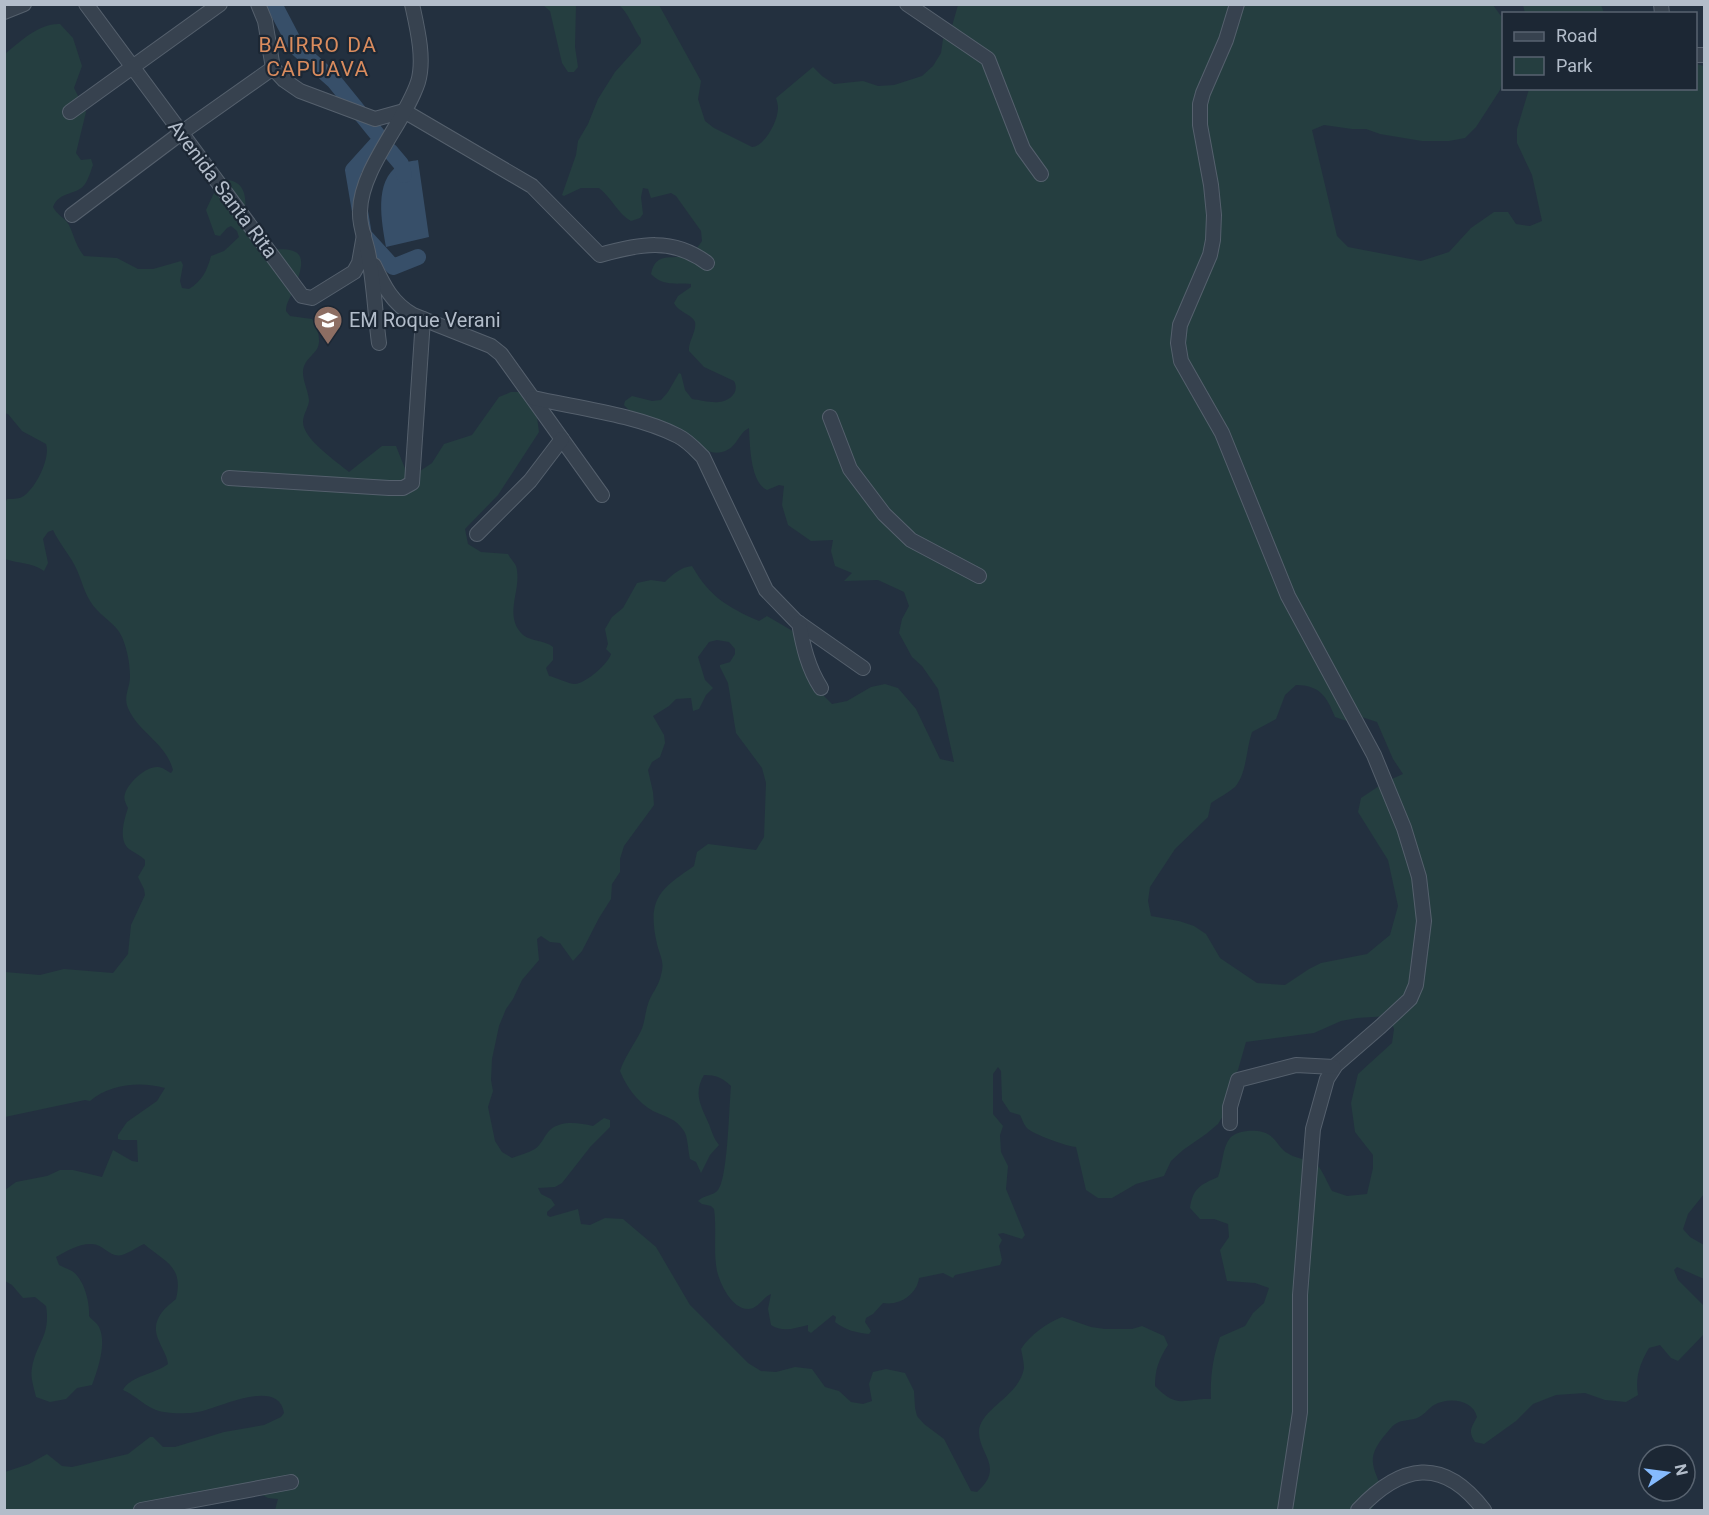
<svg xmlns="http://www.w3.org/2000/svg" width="1709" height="1515" font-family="Roboto,sans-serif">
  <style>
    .green { fill: #253e40; fill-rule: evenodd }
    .water { fill: #374f69 }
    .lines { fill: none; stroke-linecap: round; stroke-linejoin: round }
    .river { stroke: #374f69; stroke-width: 16 }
    .minor-casing { stroke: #55606d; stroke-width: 16 }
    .minor { stroke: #37424f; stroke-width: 14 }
    .labels { text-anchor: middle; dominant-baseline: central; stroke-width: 4.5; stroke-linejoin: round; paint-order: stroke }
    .street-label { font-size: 20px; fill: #b3bdca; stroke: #1c2734 }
    .poi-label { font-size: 20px; fill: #b3bdca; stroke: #1c2734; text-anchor: start }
    .neighbourhood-label { font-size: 21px; letter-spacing: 1.5px; fill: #da8c5e; stroke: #1c2734 }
  </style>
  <rect width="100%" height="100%" fill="#23303f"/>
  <!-- green -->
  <g class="green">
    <polygon points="543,5 576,5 575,47 578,67 574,72 568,72 562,63 550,11"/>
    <path d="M 619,5 L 659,5 L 701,81 L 698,99 L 705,121 L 714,128 L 752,147 C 765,146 778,121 778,108 C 778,105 777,101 776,98 L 813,67 L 822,76 L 834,84 L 863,81 L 878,86 L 894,85 L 922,76 L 933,66 L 941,53 L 943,39 L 952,26 L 958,5 L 1493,5 L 1501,16 L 1503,29 L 1503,80 L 1500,90 L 1476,127 L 1465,138 L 1449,141 L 1422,141 L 1380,134 L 1366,129 L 1352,129 L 1324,125 L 1312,130 L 1337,236 L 1348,247 L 1421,261 L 1449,252 L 1471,228 L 1494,212 L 1508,212 L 1516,224 L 1530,226 L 1542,221 L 1532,175 L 1517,143 L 1517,129 L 1529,89 L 1696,88 L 1696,64 L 1704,66 L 1704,1162 L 1703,1171 L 1704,1194 L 1688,1214 L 1683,1229 L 1690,1237 L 1704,1245 L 1704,1279 L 1677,1267 L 1674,1270 L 1678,1280 L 1704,1306 L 1704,1334 L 1678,1361 L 1671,1358 L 1660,1345 L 1649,1348 C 1640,1363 1635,1377 1638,1395 L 1626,1402 L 1605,1400 L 1585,1393 L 1556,1395 L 1533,1404 L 1516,1421 L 1484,1444 L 1475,1442 C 1468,1432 1471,1428 1477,1417 C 1473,1399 1448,1397 1434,1405 C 1429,1408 1425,1414 1419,1417 C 1413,1421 1404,1419 1397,1423 C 1391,1426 1388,1432 1384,1436 C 1365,1460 1374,1467 1383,1492 L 1371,1510 L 275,1510 L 278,1499 L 268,1498 L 259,1493 L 180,1508 L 176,1510 L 5,1510 L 5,1472 L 29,1464 L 47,1454 L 62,1466 L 72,1467 L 128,1454 L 150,1437 L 153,1437 L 163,1447 L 175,1447 L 224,1432 L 264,1425 L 281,1417 L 284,1413 C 279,1379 225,1405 206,1410 C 195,1414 175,1414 164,1412 C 148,1410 137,1396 123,1390 C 130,1376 155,1374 168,1364 C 167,1355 162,1349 159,1341 C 150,1322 162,1310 176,1299 C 184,1266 165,1262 144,1244 C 137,1247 129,1253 122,1255 C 110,1258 103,1244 92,1244 C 80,1243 66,1251 56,1257 L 59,1265 C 63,1267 68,1269 72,1271 C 84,1279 90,1302 89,1316 C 91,1319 97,1323 99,1327 C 107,1343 98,1369 92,1385 L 77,1388 L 66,1399 L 50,1402 L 36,1397 C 34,1388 30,1377 32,1368 C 36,1343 51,1336 46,1306 L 35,1297 L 23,1298 L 12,1285 L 5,1281 L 5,1190 L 16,1182 L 47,1176 L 60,1170 L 73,1170 L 102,1177 L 113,1150 L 132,1161 L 138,1162 L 137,1140 L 122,1140 L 118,1139 L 118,1135 L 127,1122 L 157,1101 L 165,1088 C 140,1081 110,1084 90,1101 L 85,1100 L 5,1117 L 5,972 L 40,975 L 64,969 L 113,973 L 128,954 L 131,925 L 145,895 L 144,889 L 138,877 L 145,865 L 145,860 C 140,855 135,853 129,849 C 118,840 124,820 128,808 C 126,804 123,799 125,794 C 128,783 146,766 158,767 C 162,767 167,771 171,773 L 173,770 C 166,743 138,732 128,708 C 123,696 130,688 130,677 C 130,663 127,649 122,637 C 116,624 106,620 97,610 C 86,599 83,584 77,570 C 71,556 60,545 53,530 L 48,532 L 43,539 L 48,563 L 44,571 C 31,562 19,564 5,559 L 5,504 L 7,499 C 11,499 18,499 22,497 C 35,490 51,458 46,444 L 22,431 L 8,414 L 4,413 L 5,54 C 21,41 39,23 60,24 L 73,38 L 82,66 L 74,88 L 86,112 L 76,153 L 81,160 L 91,159 L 93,165 C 91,170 89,178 85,184 C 77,196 60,190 53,207 C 57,215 65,218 69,225 C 74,236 76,246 84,256 L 117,258 L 138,269 L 153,269 L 181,261 L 183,265 L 180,281 L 182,288 L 189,289 C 202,281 207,271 211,256 L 224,251 L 239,237 L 237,231 L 231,226 L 227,228 L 220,236 L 215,235 L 206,210 L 220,180 C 248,178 247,200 244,221 L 265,250 C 301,247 309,252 294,289 C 291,297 286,302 286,311 L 290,316 L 312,319 C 317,327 322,340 317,349 C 314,354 308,358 305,364 C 299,375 308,388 309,400 C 309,407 303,414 303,422 C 303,439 336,461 349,472 L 382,446 L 396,446 L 406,471 L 420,471 L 432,463 L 444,444 L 472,435 L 499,397 L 511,392 L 525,392 L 535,403 L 539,432 L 498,495 L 465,529 L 468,544 L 481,552 L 508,554 C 510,558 515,563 516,566 C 523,589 502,615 523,635 C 532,642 545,640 553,647 L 553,660 L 546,668 L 549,676 C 555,677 572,685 575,684 C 585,684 609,663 611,654 L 606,649 L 608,644 L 605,629 L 612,617 L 623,608 L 637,583 L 651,580 L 665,582 C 673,574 681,567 692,566 C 710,597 727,607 759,621 L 767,616 L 796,633 L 819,691 L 832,704 L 847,701 L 871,687 L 885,684 L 898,688 L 916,709 L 940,759 L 954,762 L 938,689 L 922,666 L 912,657 L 899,633 L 902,619 L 909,606 L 904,592 L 878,580 L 844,581 L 852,573 L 835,566 L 831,551 L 833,540 L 811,541 L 788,525 L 782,505 L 784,486 L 779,485 L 767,490 C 750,482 750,445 749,428 C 737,434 738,448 722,452 C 704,457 696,436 682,431 C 674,428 666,431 658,429 C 650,427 629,411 624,405 L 625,401 L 632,396 L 652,401 L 661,400 L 668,392 L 679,373 L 681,374 L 685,390 L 692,399 C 700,400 711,403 719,402 C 730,401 740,392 734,381 L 704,367 L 689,351 C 688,342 697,331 695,322 C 693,315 678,312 674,303 L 678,296 L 691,287 L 691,284 C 676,283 662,286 651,274 C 656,248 677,263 692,253 C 696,250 699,245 702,241 L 701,231 L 676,196 L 671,193 L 651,198 L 648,189 L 643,188 L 641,197 L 643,214 L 640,218 L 631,221 C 618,214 611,197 599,188 L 581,188 L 564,196 L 562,195 L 576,155 L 578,141 L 588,124 L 598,99 L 615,72 L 641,43 L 641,39 C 633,28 629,14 619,5 ZM 717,640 L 729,642 L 735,649 L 735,654 L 730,662 L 720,665 L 720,667 L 728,683 L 736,733 L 762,768 L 766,783 L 764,837 L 756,850 L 708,844 L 697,852 L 694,866 C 659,890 647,899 657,944 C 660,957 665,961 661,975 C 659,986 651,994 648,1004 C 645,1013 645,1022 641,1031 C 634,1045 625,1056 620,1071 C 626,1086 638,1103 653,1111 C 665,1117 676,1118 684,1131 C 688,1137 688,1151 690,1159 L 696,1162 L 701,1173 L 710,1155 L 719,1145 C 713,1138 712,1131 708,1122 C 701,1106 693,1093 704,1075 C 716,1075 723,1078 731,1086 C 729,1106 728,1178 718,1190 C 713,1196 704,1195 698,1201 L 702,1204 L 711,1206 L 714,1209 C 717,1229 713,1251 717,1271 C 720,1284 732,1309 748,1309 C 758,1309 763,1297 771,1294 L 768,1309 L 771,1325 C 783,1333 795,1328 808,1325 L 808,1331 L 811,1333 L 833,1315 L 836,1317 L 835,1322 C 845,1330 857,1333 869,1334 L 871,1331 L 865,1322 L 866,1318 L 873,1314 L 883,1303 C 900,1306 917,1294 919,1278 L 943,1273 L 953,1278 L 955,1275 L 1000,1265 L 1002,1260 L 999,1246 L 1002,1240 L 998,1234 L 1003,1233 L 1022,1239 L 1025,1235 L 1006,1189 L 1008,1166 L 1001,1152 L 1000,1135 L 1003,1126 L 993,1114 L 993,1074 L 998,1067 L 1001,1071 L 1002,1100 L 1010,1112 L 1020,1115 C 1022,1119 1024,1125 1027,1128 C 1032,1134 1069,1147 1076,1147 L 1086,1190 L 1098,1198 L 1112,1198 L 1136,1184 L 1164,1176 L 1171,1161 L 1183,1150 L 1206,1134 L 1218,1124 L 1226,1111 L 1225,1097 L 1230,1083 L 1238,1070 L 1246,1042 L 1314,1033 L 1341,1021 L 1357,1018 L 1389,1016 L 1394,1029 L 1392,1043 L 1358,1074 L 1351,1103 L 1355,1132 L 1373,1155 L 1373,1168 L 1367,1194 L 1347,1196 L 1332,1191 C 1328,1184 1323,1172 1319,1167 C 1311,1158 1298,1160 1289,1154 C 1281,1150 1279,1144 1273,1138 C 1264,1128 1239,1129 1230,1138 C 1222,1148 1223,1164 1218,1177 C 1200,1185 1193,1188 1190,1208 L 1200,1219 L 1214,1219 L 1228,1224 L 1229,1237 L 1220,1250 L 1227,1281 L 1255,1283 L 1269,1288 L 1264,1303 L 1253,1313 L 1245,1326 L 1220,1337 C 1213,1357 1210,1377 1211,1399 C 1184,1398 1178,1410 1155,1386 C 1155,1369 1159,1359 1168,1345 L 1164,1336 L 1142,1326 L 1132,1329 L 1105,1329 L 1091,1327 L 1062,1317 C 1047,1323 1030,1335 1021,1349 C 1022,1354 1024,1362 1024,1368 C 1020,1396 979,1409 979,1432 C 979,1455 1005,1467 977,1492 L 971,1491 L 944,1439 L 924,1424 L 917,1416 L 915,1408 L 914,1391 L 905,1373 L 886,1369 L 873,1372 L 869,1384 L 872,1401 L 863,1404 L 851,1402 L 839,1391 L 825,1387 L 812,1369 L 795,1367 L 776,1372 L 761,1371 L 748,1363 L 690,1305 L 656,1247 L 623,1219 L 605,1218 L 590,1225 L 581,1224 L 578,1209 L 550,1217 L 547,1215 L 547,1212 L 555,1205 L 551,1199 L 541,1194 L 538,1188 L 555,1187 L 562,1183 L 591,1146 L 610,1127 L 610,1120 L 604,1118 L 593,1126 C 579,1123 562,1120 550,1130 C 544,1136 542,1144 535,1149 C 528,1153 519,1155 512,1158 L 502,1152 L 495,1141 L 488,1107 L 493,1091 L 491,1080 L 492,1059 L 499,1026 L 506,1009 L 513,999 L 522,980 L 539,960 L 537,939 L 541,936 L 550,942 L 560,943 L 573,961 L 582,951 L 599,918 L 611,899 L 612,884 L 620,872 L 620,859 L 624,846 L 654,805 L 653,792 L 648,770 L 652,762 L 660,757 L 665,743 L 664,735 L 653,716 L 669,706 L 676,699 L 691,698 L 693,711 L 699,709 L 706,695 L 713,688 L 705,680 L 698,657 L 709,642 ZM 1296,685 C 1320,685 1327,697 1335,717 L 1350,722 L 1362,717 L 1377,722 L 1393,759 L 1403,774 L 1385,782 L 1361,798 L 1358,812 L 1388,860 L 1398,906 L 1390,935 L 1367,954 L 1321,963 L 1309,969 L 1285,985 L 1257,983 L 1220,958 L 1206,934 L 1194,926 L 1179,921 L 1151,916 L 1148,901 L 1150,887 L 1175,849 L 1208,817 L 1211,803 C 1218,798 1228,793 1235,787 C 1247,773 1246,749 1252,732 L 1276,719 L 1285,695 Z"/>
    <polygon points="1523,5 1601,5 1604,13 1525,13"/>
  </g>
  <!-- water -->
  <path class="water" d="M 418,160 L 429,237 L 386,247 C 382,223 373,181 399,165 C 404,162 412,161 418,160 Z"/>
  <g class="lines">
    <!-- river -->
    <g class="river">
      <polyline points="274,4 297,48 334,81 381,139 353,170 364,235 393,267 418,257"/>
      <polyline points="390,151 401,164 404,175"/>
    </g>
    <!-- minor casing -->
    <g class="minor-casing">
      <g id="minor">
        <polyline points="86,4 302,296 312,298 354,272 359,263 364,235"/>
        <path d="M 258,4 L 265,21 L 273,68 L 284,80 L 300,91 L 375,119 L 404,111 L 532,186 L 600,255 C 639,244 673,237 707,263"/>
        <polyline points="907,4 988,59 1023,149 1041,174"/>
        <polyline points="1237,4 1226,40 1203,93 1200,104 1200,125 1211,185 1214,215 1213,240 1210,255 1180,325 1178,343 1181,361 1222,433 1288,596 1374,755 1404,828 1419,877 1424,921 1416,985 1410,999 1381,1026 1336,1065 1327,1079 1313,1129 1300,1295 1300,1412 1285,1510"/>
        <polyline points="1661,4 1662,14"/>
        <polyline points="4,12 24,4"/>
        <polyline points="1696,55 1704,55"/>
        <polyline points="70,112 220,4"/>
        <polyline points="72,215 181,133 273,68"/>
        <path d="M 374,265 C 384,286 392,303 413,315 L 491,346 L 501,354 L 602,495"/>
        <path d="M 379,343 C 375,313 374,282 368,252 C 365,238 359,225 360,211 C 361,168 405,122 418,82 C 425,59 417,27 412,4"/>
        <path d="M 533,398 C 578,408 637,415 678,436 C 688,441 695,449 703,457 L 766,590 L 796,621 L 863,668"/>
        <polyline points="830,417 850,469 884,514 911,540 979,576"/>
        <polyline points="229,478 389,488 403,488 412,483 423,319"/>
        <polyline points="477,534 530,481 562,439"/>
        <path d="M 799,623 C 803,646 808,668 821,688"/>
        <polyline points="1230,1123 1230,1107 1238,1080 1296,1065 1334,1067"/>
        <polyline points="141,1510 291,1482"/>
        <path d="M 1358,1510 C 1401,1464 1443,1456 1484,1510"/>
      </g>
    </g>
    <!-- minor -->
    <use href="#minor" class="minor"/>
  </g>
  <!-- icons -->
  <defs>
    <g id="school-pin" transform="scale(1.5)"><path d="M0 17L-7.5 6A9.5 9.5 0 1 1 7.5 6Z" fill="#8d6e63" stroke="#1c2734"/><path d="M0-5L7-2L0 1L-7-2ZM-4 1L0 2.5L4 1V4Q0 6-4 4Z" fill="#fff"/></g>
  </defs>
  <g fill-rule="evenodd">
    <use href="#school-pin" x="328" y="320"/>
  </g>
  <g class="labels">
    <!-- street labels -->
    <g class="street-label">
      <text transform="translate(223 189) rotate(53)">Avenida Santa Rita</text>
    </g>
    <!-- poi labels -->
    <g class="poi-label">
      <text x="349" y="320">EM Roque Verani</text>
    </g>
    <!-- neighbourhood labels -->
    <g class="neighbourhood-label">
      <text x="318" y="45">BAIRRO DA<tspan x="318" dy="24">CAPUAVA</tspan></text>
    </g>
  </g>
  <!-- border -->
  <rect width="1709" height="1515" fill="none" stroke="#b3bdca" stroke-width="12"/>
  <!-- legend -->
  <rect x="1502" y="12" width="195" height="78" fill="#1c2734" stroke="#586370" stroke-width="1.5"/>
  <rect x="1514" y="32" width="30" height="9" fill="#37424f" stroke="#586370" stroke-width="1.5"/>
  <text x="1556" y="42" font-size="18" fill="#b3bdca">Road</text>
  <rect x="1514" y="57" width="30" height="18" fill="#253e40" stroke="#586370" stroke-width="1.5"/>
  <text x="1556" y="72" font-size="18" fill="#b3bdca">Park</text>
  <!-- north arrow -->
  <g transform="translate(1667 1473) rotate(77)"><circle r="28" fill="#1c2734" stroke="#586370" stroke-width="1.5"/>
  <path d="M0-4.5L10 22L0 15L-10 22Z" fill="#85bafd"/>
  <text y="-9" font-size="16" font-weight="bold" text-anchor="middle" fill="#b3bdca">N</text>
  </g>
</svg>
